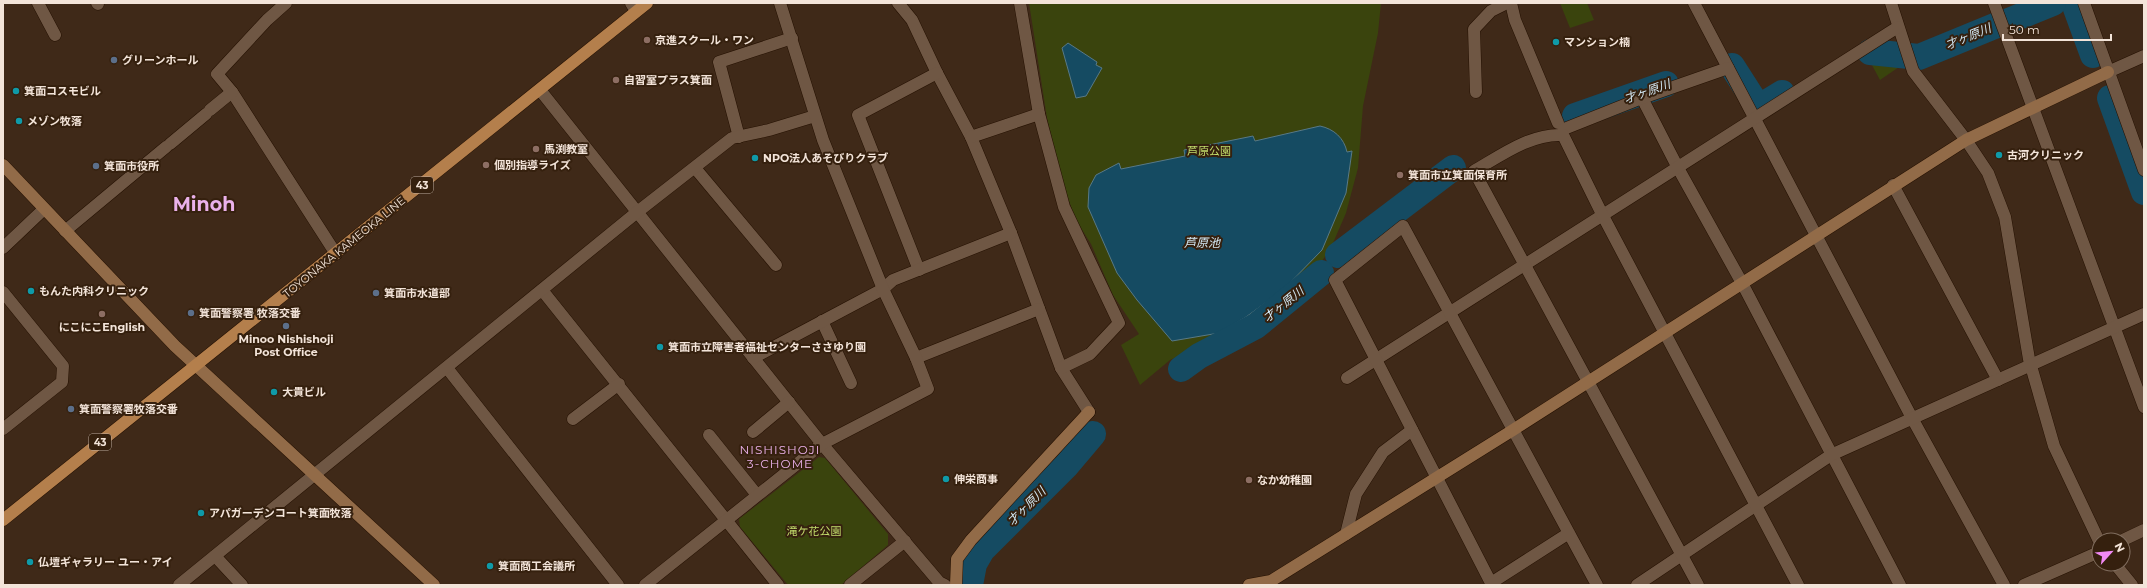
<svg xmlns="http://www.w3.org/2000/svg" width="2147" height="588" font-family="Montserrat,'Noto Sans JP',sans-serif">
  <style>
    .green { fill: #3a440d }
    .water { fill: #154b62; stroke: #587986 }
    .lines { fill: none; stroke-linecap: round; stroke-linejoin: round }
    .river { stroke: #154b62; stroke-width: 26 }
    .street-casing { stroke: #251102; stroke-width: 13 }
    .secondary-casing { stroke: #251102; stroke-width: 13 }
    .primary-casing { stroke: #251102; stroke-width: 13 }
    .street { stroke: #6f5744; stroke-width: 12 }
    .secondary { stroke: #926b48; stroke-width: 12 }
    .primary { stroke: #b47f4c; stroke-width: 12 }
    .education-dot { fill: #8d6e63; stroke: #35200e; stroke-width: 1.5 }
    .culture-dot { fill: #0f9aa8; stroke: #35200e; stroke-width: 1.5 }
    .service-dot { fill: #5c6f8a; stroke: #35200e; stroke-width: 1.5 }
    .labels { text-anchor: middle; dominant-baseline: central; stroke-width: 4; stroke-linejoin: round; paint-order: stroke }
    .shield { fill: #35200e; stroke: #baa99c; stroke-width: 1 }
    .shield-label { font-size: 10px; font-weight: bold; fill: #f3e4d9 }
    .poi-label { font-size: 11px; font-weight: bold; fill: #f3e4d9; stroke: #35200e; text-anchor: start }
    .park-label { font-size: 11px; fill: #c2dc6b; stroke: #35200e }
    .street-label { font-size: 11px; fill: #f3e4d9; stroke: #35200e }
    .water-label { font-size: 12px; font-style: italic; fill: #d2e8f4; stroke: #35200e }
    .neighbourhood-label { font-size: 12px; letter-spacing: 1px; fill: #eab1ea; stroke: #35200e }
    .town-label { font-size: 19px; font-weight: bold; fill: #eab1ea; stroke: #35200e }
  </style>
  <rect width="100%" height="100%" fill="#3f2918"/>
  <!-- green -->
  <g class="green">
    <polygon points="1029,3 1381,3 1378,33 1363,106 1358,168 1346,213 1330,250 1316,269 1295,289 1243,325 1170,360 1140,385 1121,345 1139,334 1113,295 1091,244 1076,220 1063,185 1047,118"/>
    <polygon points="1560,3 1587,3 1594,20 1570,28"/>
    <polygon points="1866,54 1893,57 1899,67 1880,80"/>
    <polygon points="819,457 825,458 888,534 888,545 841,585 788,585 740,527 739,519"/>
  </g>
  <!-- water -->
  <g class="water">
    <polygon points="1068,43 1097,62 1096,65 1102,68 1086,96 1076,98 1062,48"/>
    <path d="M 1320,126 C 1334,129 1344,138 1347,152 L 1352,151 L 1346,193 L 1322,250 L 1284,289 L 1246,317 L 1219,333 L 1172,341 L 1137,300 L 1117,273 L 1088,207 L 1089,188 L 1096,175 L 1119,163 L 1121,169 L 1185,156 L 1184,150 L 1253,136 L 1255,141 Z"/>
  </g>
  <g class="lines">
    <!-- river -->
    <g class="river">
      <polyline points="2074,3 2093,55"/>
      <polyline points="2006,22 2053,3"/>
      <polyline points="1870,52 1919,57 1997,25"/>
      <polyline points="1732,66 1757,105 1764,104 1782,93"/>
      <polyline points="2110,98 2144,192"/>
      <polyline points="1575,116 1666,84"/>
      <polyline points="1338,255 1453,168"/>
      <polyline points="1181,369 1199,356 1256,326 1321,273"/>
      <polyline points="970,585 974,564 982,550 1066,466 1093,434"/>
    </g>
    <!-- street casing -->
    <g class="street-casing">
      <g id="street">
        <polyline points="38,3 55,35"/>
        <polyline points="97,3 98,4"/>
        <polyline points="286,3 267,20 217,74 232,92 336,254"/>
        <polyline points="631,3 636,11"/>
        <polyline points="898,3 912,20 937,73 971,137 1011,233 1061,368 1089,412"/>
        <polyline points="1020,3 1039,114 1064,207 1119,323 1090,354 1061,368"/>
        <polyline points="1511,3 1515,20 1558,123"/>
        <polyline points="1694,3 1912,418 2004,585"/>
        <polyline points="1891,3 1913,71 1966,140 1988,173 2005,217 2029,359 2054,446 2099,541"/>
        <polyline points="1994,3 2144,407"/>
        <polyline points="2084,3 2144,170"/>
        <polyline points="2108,72 2144,56"/>
        <polyline points="540,90 822,444 939,582 945,585"/>
        <polyline points="1476,92 1474,29 1491,11 1507,3"/>
        <polyline points="1642,98 1678,168 1742,283 1900,585"/>
        <polyline points="210,110 232,92"/>
        <polyline points="1564,129 1642,98 1728,68"/>
        <polyline points="739,137 719,62 792,38"/>
        <polyline points="971,137 1039,114"/>
        <polyline points="170,144 206,114"/>
        <polyline points="695,168 776,265"/>
        <polyline points="1893,185 1998,380"/>
        <polyline points="65,231 166,147"/>
        <polyline points="3,248 44,209"/>
        <polyline points="919,270 858,115 937,73"/>
        <polyline points="542,290 778,585"/>
        <polyline points="3,292 63,366 62,382 3,429"/>
        <polyline points="822,321 851,383"/>
        <polyline points="753,358 883,289 893,280 1011,233"/>
        <polyline points="916,358 1039,309"/>
        <polyline points="447,368 618,585"/>
        <polyline points="1347,378 1898,27"/>
        <polyline points="573,419 619,384"/>
        <polyline points="753,432 789,402"/>
        <polyline points="709,435 757,495"/>
        <polyline points="1569,533 1491,583 1335,280 1403,226 1597,585"/>
        <polyline points="1346,534 1356,494 1383,452 1412,430"/>
        <polyline points="2123,540 2144,530"/>
        <polyline points="215,556 242,585"/>
        <polyline points="2115,564 2132,585"/>
        <polyline points="179,585 636,213 732,138 769,130 815,116"/>
        <polyline points="645,585 822,444 928,389 916,358 883,289 823,140 780,3"/>
        <polyline points="850,585 905,541"/>
        <polyline points="1637,585 1831,455 2144,314"/>
        <path d="M 1698,585 L 1474,171 C 1500,156 1531,133 1563,135 L 1602,214 L 1798,585"/>
        <polyline points="2024,585 2099,552"/>
      </g>
    </g>
    <!-- secondary casing -->
    <g class="secondary-casing">
      <g id="secondary">
        <polyline points="3,165 175,346 434,585"/>
        <polyline points="956,585 957,559 971,540 1089,412"/>
        <polyline points="1249,585 1271,581 1513,430 1966,140 2108,72"/>
      </g>
    </g>
    <!-- primary casing -->
    <g class="primary-casing">
      <polyline id="primary" points="3,520 647,3"/>
    </g>
    <!-- street -->
    <use href="#street" class="street"/>
    <!-- secondary -->
    <use href="#secondary" class="secondary"/>
    <!-- primary -->
    <use href="#primary" class="primary"/>
  </g>
  <!-- markers -->
  <g class="education-dot">
    <circle cx="647" cy="40" r="4"/>
    <circle cx="616" cy="80" r="4"/>
    <circle cx="536" cy="149" r="4"/>
    <circle cx="486" cy="165" r="4"/>
    <circle cx="1400" cy="175" r="4"/>
    <circle cx="102" cy="314" r="4"/>
    <circle cx="1249" cy="480" r="4"/>
  </g>
  <g class="culture-dot">
    <circle cx="1556" cy="42" r="4"/>
    <circle cx="16" cy="91" r="4"/>
    <circle cx="19" cy="121" r="4"/>
    <circle cx="1999" cy="155" r="4"/>
    <circle cx="755" cy="158" r="4"/>
    <circle cx="31" cy="291" r="4"/>
    <circle cx="660" cy="347" r="4"/>
    <circle cx="274" cy="392" r="4"/>
    <circle cx="946" cy="479" r="4"/>
    <circle cx="201" cy="513" r="4"/>
    <circle cx="30" cy="562" r="4"/>
    <circle cx="490" cy="566" r="4"/>
  </g>
  <g class="service-dot">
    <circle cx="114" cy="60" r="4"/>
    <circle cx="96" cy="166" r="4"/>
    <circle cx="376" cy="293" r="4"/>
    <circle cx="191" cy="313" r="4"/>
    <circle cx="286" cy="326" r="4"/>
    <circle cx="71" cy="409" r="4"/>
  </g>
  <g class="labels">
    <!-- shield labels -->
    <g class="shield">
      <rect x="411" y="177" width="22" height="16" rx="3"/>
      <rect x="89" y="434" width="22" height="16" rx="3"/>
    </g>
    <g class="shield-label">
      <text x="422" y="185">43</text>
      <text x="100" y="442">43</text>
    </g>
    <!-- poi labels -->
    <g class="poi-label">
      <text x="655" y="40">京進スクール・ワン</text>
      <text x="1564" y="42">マンション楠</text>
      <text x="122" y="60">グリーンホール</text>
      <text x="624" y="80">自習室プラス箕面</text>
      <text x="24" y="91">箕面コスモビル</text>
      <text x="27" y="121">メゾン牧落</text>
      <text x="544" y="149">馬渕教室</text>
      <text x="2007" y="155">古河クリニック</text>
      <text x="763" y="158">NPO法人あそびりクラブ</text>
      <text x="494" y="165">個別指導ライズ</text>
      <text x="104" y="166">箕面市役所</text>
      <text x="1408" y="175">箕面市立箕面保育所</text>
      <text x="39" y="291">もんた内科クリニック</text>
      <text x="384" y="293">箕面市水道部</text>
      <text x="199" y="313">箕面警察署 牧落交番</text>
      <text x="102" y="327" text-anchor="middle">にこにこEnglish</text>
      <text x="286" y="339" text-anchor="middle">Minoo Nishishoji<tspan x="286" dy="13">Post Office</tspan></text>
      <text x="668" y="347">箕面市立障害者福祉センターささゆり園</text>
      <text x="282" y="392">大貴ビル</text>
      <text x="79" y="409">箕面警察署牧落交番</text>
      <text x="954" y="479">伸栄商事</text>
      <text x="1257" y="480">なか幼稚園</text>
      <text x="209" y="513">アパガーデンコート箕面牧落</text>
      <text x="38" y="562">仏壇ギャラリー ユー・アイ</text>
      <text x="498" y="566">箕面商工会議所</text>
    </g>
    <!-- park labels -->
    <g class="park-label">
      <text x="1209" y="151">芦原公園</text>
      <text x="814" y="531">滝ケ花公園</text>
    </g>
    <!-- street labels -->
    <g class="street-label">
      <text transform="translate(344 247) rotate(-39)">TOYONAKA KAMEOKA LINE</text>
    </g>
    <!-- water labels -->
    <g class="water-label">
      <text transform="translate(1968 36) rotate(-22)">才ヶ原川</text>
      <text transform="translate(1647 91) rotate(-19)">才ヶ原川</text>
      <text x="1202" y="242">芦原池</text>
      <text transform="translate(1283 304) rotate(-39)">才ヶ原川</text>
      <text transform="translate(1026 506) rotate(-45)">才ヶ原川</text>
    </g>
    <!-- neighbourhood labels -->
    <g class="neighbourhood-label">
      <text x="780" y="449">NISHISHOJI<tspan x="780" dy="14">3-CHOME</tspan></text>
    </g>
    <!-- town labels -->
    <g class="town-label">
      <text x="204" y="204">Minoh</text>
    </g>
  </g>
  <!-- border -->
  <rect width="2147" height="588" fill="none" stroke="#f3e4d9" stroke-width="8"/>
  <!-- north arrow -->
  <g transform="translate(2111 552) rotate(63)"><circle r="19" fill="#35200e" stroke="#816e5f"/>
  <path d="M0-3L7 15L0 10L-7 15Z" fill="#f18af4"/>
  <text y="-6" font-size="11" font-weight="bold" text-anchor="middle" fill="#f3e4d9">N</text>
  </g>
  <!-- scale -->
  <path d="M2003 34v6h108v-6" fill="none" stroke="#f3e4d9" stroke-width="2"/>
  <text x="2009" y="34" font-size="12" fill="#f3e4d9" stroke="#35200e" stroke-width="3" paint-order="stroke">50 m</text>
</svg>
